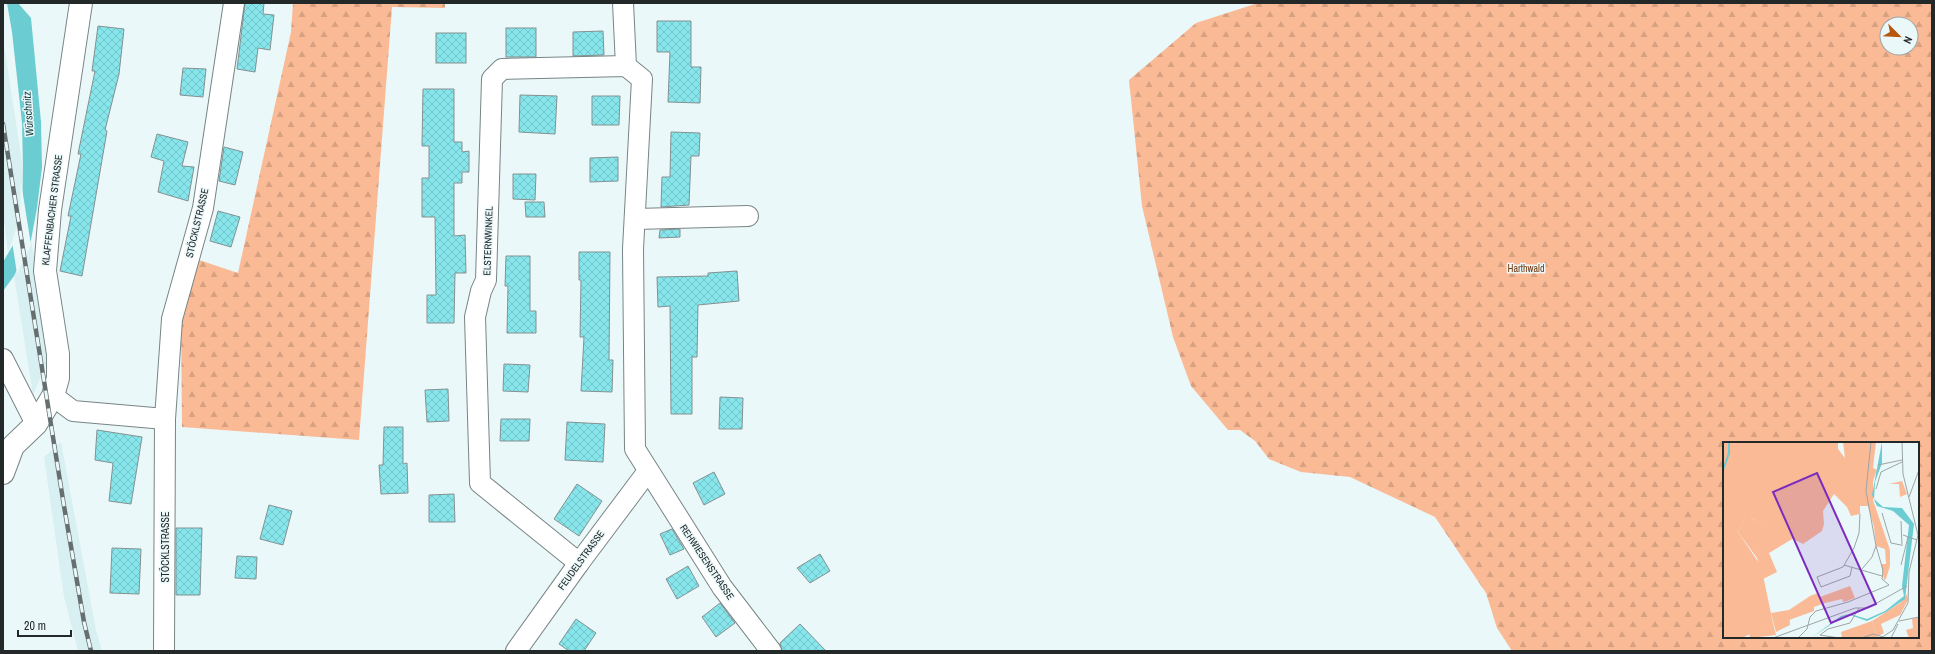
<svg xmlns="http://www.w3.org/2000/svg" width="1935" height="654" font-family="'Archivo Narrow',sans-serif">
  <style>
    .built { fill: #d8f0f1 }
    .forest { fill: url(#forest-firs); fill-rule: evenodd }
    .water { fill: #6bccd1 }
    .pier { fill: #ebf8f9 }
    .building { fill: url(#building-cross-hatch); stroke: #849191 }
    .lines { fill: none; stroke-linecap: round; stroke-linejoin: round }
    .minor-casing { stroke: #788485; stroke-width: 22 }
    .secondary-casing { stroke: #788485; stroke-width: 24 }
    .minor { stroke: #fff; stroke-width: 20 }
    .secondary { stroke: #fff; stroke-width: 22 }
    .rail-casing { stroke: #666e6f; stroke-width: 4.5 }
    .rail { stroke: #ebf8f9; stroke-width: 3; stroke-dasharray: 9; stroke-linecap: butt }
    .labels { text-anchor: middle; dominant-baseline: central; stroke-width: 3; stroke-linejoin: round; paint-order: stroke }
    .street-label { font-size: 10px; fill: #232829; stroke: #ebf8f9 }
    .park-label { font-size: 10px; fill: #72370e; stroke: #ebf8f9 }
    .water-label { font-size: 11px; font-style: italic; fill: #123f42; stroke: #ebf8f9 }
    .inset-river { fill: none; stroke: #6bccd1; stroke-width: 2 }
    .inset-road { fill: none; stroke: #9ba5a6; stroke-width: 1 }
    .view { fill: #7b2cbf; fill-opacity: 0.15; stroke: #7b2cbf; stroke-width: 2 }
    .inset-edge { fill: none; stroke: #232829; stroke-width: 2 }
  </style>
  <defs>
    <pattern id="forest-firs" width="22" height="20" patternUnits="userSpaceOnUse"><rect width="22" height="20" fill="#faba96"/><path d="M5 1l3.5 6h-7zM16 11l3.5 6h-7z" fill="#d6a081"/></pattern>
    <pattern id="building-cross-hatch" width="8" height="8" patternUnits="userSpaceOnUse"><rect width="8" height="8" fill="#86e6eb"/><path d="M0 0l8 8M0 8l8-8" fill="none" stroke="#73c5ca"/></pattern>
  </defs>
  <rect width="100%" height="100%" fill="#ebf8f9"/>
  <!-- built -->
  <g class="built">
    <polygon points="3,38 23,169 22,217 8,252 3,213"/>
    <polygon points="31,240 43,307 47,351 46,364 33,395 14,276"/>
    <polygon points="61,442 96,630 102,651 78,651 64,597 44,457"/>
  </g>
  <!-- forest -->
  <g class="forest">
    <polygon points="293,3 445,3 445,8 392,7 359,440 182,427 181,318 199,260 238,273 291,32"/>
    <path d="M 1258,3 L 1932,3 L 1932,651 L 1512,651 L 1497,628 L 1486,593 L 1435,517 L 1350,477 L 1301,472 L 1269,459 L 1255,441 L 1240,430 L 1228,430 L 1191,386 L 1173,337 L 1142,206 L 1129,80 L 1196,23 ZM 1887,24 L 1911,24 L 1911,48 L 1887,48 ZM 1724,443 L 1918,443 L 1918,637 L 1724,637 Z"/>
  </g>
  <!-- water -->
  <polygon class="water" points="7,3 18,3 31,18 41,122 42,167 37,208 31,240 14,276 3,291 3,262 13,245 22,217 23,169 22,123 12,32"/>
  <!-- pier -->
  <polygon class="pier" points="21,182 31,245 17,274 12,241 20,217"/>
  <!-- building -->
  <g class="building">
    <polygon points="245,3 264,3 263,14 274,15 270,50 258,48 255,72 237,69"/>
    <polygon points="657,21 691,21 691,67 701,67 700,103 668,102 670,52 657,52"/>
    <polygon points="98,26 124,29 119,74 105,130 107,131 82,276 60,271 71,216 68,216 81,154 78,154 95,71 92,71"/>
    <rect x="506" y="28" width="30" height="29"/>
    <polygon points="603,31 604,55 573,56 573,32"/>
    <rect x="436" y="33" width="30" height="30"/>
    <polygon points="183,68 206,69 203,97 180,95"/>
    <polygon points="423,89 454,89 454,142 462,142 462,152 469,151 469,172 462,172 462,183 454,183 454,236 465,235 466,273 455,273 454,323 427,323 427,295 436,295 435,217 422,217 422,178 429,178 429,146 422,146"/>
    <polygon points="520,95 557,96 555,134 519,132"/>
    <polygon points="592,96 620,96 619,125 592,125"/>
    <polygon points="671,132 700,133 699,156 691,156 689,205 661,207 662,177 670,177"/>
    <polygon points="157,134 188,142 182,166 194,167 188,201 158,192 164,161 151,157"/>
    <polygon points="224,147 243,152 235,185 219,181"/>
    <polygon points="618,157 618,181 590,182 590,158"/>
    <polygon points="513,174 536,174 535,200 513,199"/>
    <polygon points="525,202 544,202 545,217 526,217"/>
    <polygon points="218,211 240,217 231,247 210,241"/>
    <polygon points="680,229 680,237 659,238 660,230"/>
    <polygon points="579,252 610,252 609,360 613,360 612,392 581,391 584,337 580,337 581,280 579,280"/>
    <polygon points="506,256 530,256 530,311 536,311 536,333 507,333 508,286 505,286"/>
    <polygon points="737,271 739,301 698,305 697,357 692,357 692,414 671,414 670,306 658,307 657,277 708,276 708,273"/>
    <polygon points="504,364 530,365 528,392 503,391"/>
    <polygon points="448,389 449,421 427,422 425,390"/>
    <polygon points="720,397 743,398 742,429 719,429"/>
    <polygon points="501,419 530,419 529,441 500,441"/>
    <polygon points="567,422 605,424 603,462 565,460"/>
    <polygon points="384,427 403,427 403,464 407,463 408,493 381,494 379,465 383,465"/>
    <polygon points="97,430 142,437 131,504 109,501 113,463 95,460"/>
    <polygon points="714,472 725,494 704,505 693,483"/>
    <polygon points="577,484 602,501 579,536 554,519"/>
    <polygon points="454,494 455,522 429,522 429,495"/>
    <polygon points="269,505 292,511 283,545 260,539"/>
    <polygon points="176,528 202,528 200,595 176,595"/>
    <polygon points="672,529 684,549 670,555 660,534"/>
    <polygon points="112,548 141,549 139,594 110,593"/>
    <polygon points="820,554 830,571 810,583 797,568"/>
    <polygon points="237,556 257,557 256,579 235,578"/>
    <polygon points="688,566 699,586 677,599 666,579"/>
    <polygon points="720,603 735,623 716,637 702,617"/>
    <polygon points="576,619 596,633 584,651 569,651 559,644"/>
    <polygon points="800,624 826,651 782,651 780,643"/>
  </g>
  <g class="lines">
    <!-- minor casing -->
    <g class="minor-casing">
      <g id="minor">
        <polyline points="623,3 626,66"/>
        <polyline points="636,219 748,216"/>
        <polyline points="3,359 36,424"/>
        <polyline points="53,396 73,411 165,419"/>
        <polyline points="579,563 480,483 475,317 481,291 486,280 492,79 502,69 626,66 642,79 633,249 635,449 722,587 771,651"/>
        <polyline points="164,651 165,419 172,319 203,208 234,3"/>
        <polyline points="516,651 579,563 648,471"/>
      </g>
    </g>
    <!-- secondary casing -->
    <g class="secondary-casing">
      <polyline id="secondary" points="3,473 13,446 36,424 53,396 58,378 58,354 45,271 50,210 81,3"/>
    </g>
    <!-- minor -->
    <use href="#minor" class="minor"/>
    <!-- secondary -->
    <use href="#secondary" class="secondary"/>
    <!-- rail casing -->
    <g class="rail-casing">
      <polyline id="rail" points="3,124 64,506 84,622 91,651"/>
    </g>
    <!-- rail -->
    <use href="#rail" class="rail"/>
  </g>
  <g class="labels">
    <!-- street labels -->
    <g class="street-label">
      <text transform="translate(52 210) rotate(-83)">KLAFFENBACHER STRASSE</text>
      <text transform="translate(197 223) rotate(-77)">STÖCKLSTRASSE</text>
      <text transform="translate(488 241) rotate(-88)">ELSTERNWINKEL</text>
      <text transform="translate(165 547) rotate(-90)">STÖCKLSTRASSE</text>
      <text transform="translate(581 560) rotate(-54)">FEUDELSTRASSE</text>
      <text transform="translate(707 562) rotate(56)">REHWIESENSTRASSE</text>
    </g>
    <!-- park labels -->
    <g class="park-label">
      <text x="1526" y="268">Harthwald</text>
    </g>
    <!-- water labels -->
    <g class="water-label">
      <text transform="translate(28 114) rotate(-94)">Würschnitz</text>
    </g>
  </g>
  <!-- overview -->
  <g transform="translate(1723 442)">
    <rect width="196" height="196" fill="#ebf8f9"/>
    <path d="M 179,39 L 184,52 L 177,55 L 176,42 L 166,42 ZM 24,70 L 30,77 L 71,96 L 46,111 L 54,130 L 40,137 L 34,116 L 15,90 ZM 66,168 L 67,183 L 53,190 L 48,171 Z" fill="#faba96"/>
    <path d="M 0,0 L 115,0 L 115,7 L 122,16 L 120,0 L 153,0 L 150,26 L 154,28 L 150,39 L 150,58 L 167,108 L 167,124 L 163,137 L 161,138 L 158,122 L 163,122 L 162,107 L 153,104 L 151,85 L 145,64 L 137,64 L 137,72 L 128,74 L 124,65 L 111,52 L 100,69 L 101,82 L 99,89 L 80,102 L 30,77 L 24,71 L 15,90 L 38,124 L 50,181 L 19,196 L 0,196 ZM 127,144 L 132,156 L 124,159 L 120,160 L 119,157 L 102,161 L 91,165 L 91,169 L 66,178 L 66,168 L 87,154 L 95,151 L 97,155 ZM 184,152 L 185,158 L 177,173 L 158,182 L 161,191 L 154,195 L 149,179 L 177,161 Z" fill="#faba96"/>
    <path d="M 196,175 L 196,196 L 186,196 L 183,188 L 190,186 L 189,177 ZM 149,179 L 154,195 L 119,196 L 118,190 ZM 50,181 L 53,193 L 27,196 L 26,191 Z" fill="#faba96"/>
    <path d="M 159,0 L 159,21 L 152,40 L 151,57 L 160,65 L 179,66 L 191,82 L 182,157 L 163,170 L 144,179 L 127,173 L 119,175 L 88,196 L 118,174 L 127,172 L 144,177 L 162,169 L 181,154 L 179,144 L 186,83 L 170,69 L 154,64 L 149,53 Z" fill="#6bccd1"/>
    <path class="inset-river" d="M 0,28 L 6,11 L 6,0"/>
    <path class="inset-road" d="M 155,23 L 179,18M 153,47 L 158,30 L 179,20M 186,55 L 196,28M 159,71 L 168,101 L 178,103M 178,79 L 179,104M 180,93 L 194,98M 121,123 L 159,134M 178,123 L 185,95M 129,125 L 127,134 L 98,145 L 94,135 L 120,125 L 131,106 L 136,91 L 137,72M 139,127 L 149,115 L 153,104 L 143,49 L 148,0M 176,179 L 196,175M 97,193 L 105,187 L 127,181 L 136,166M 97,193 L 116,196M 50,196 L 132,166 L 145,166 L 184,144M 75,196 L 84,187 L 87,175 L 93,169 L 125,160 L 166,143 L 159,137 L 160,128 L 153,104M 139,196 L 150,192 L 160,195M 158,196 L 170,188 L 185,161 L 186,130 L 195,93 L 180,32 L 179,0M 168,196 L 175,182"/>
    <path class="view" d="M 94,31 L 153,162 L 108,181 L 50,50 Z"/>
    <rect width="196" height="196" class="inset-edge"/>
  </g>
  <!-- border -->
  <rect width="1935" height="654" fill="none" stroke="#232829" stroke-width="8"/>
  <!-- north arrow -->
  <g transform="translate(1899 36) rotate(114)"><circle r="19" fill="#ebf8f9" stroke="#9ba5a6"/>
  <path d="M0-3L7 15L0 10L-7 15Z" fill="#b6570d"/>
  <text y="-6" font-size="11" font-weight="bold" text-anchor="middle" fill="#232829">N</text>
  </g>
  <!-- scale -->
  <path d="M18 630v6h53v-6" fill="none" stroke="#232829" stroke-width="2"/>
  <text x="24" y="630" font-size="12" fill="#232829" stroke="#ebf8f9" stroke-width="3" paint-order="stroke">20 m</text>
</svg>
